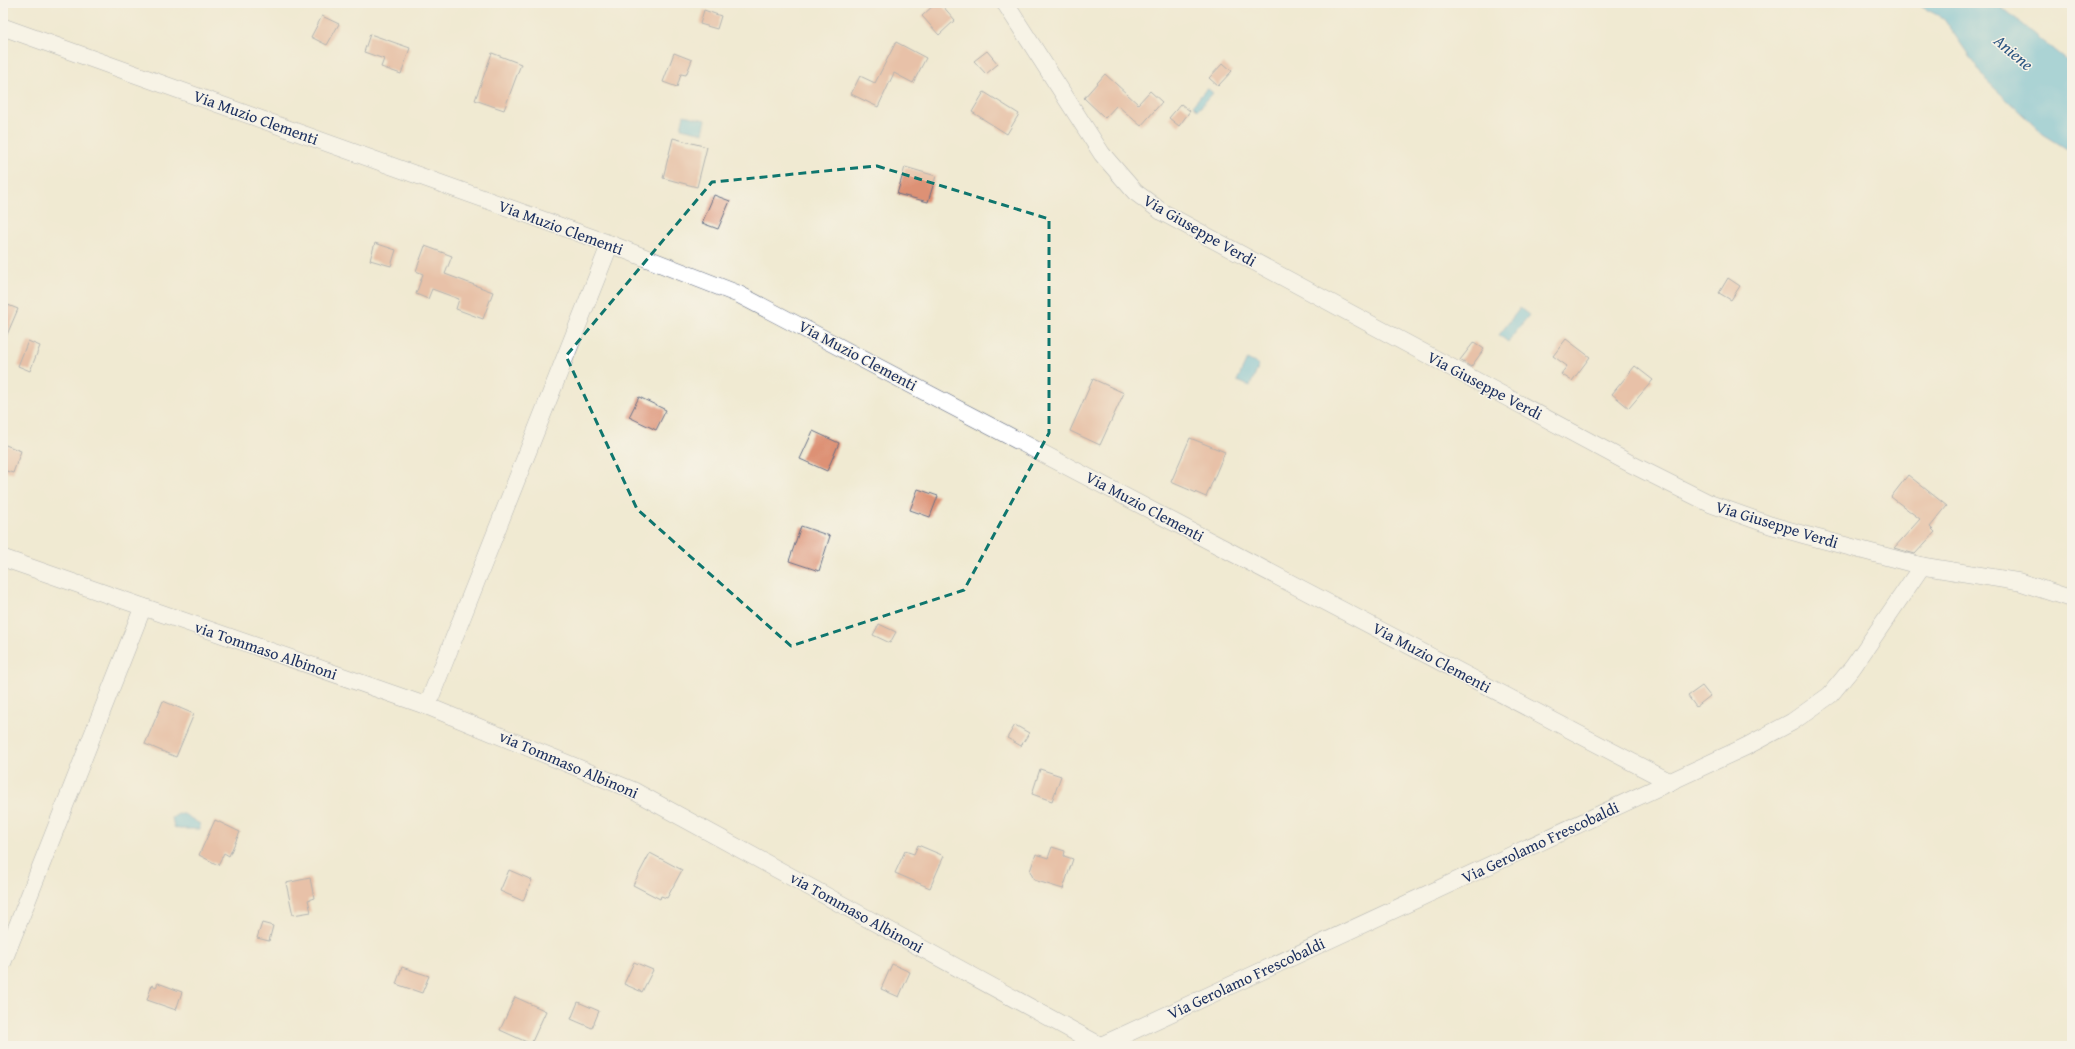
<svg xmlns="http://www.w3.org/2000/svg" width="2075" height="1049" font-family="'Gentium Book Plus',serif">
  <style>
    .water { fill: #59b8d8; stroke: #3a749b }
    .building { fill: #dd9174 }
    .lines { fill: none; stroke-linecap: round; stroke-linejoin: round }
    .street-casing { stroke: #667087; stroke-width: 18 }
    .street { stroke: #fff; stroke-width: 17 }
    .marked { fill: none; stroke: #0f766e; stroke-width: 3; stroke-dasharray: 8 5; stroke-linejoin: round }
    .labels { text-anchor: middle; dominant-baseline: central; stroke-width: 3; stroke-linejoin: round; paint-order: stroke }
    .street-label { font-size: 16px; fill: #1b2f5e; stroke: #f7f3e8 }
    .water-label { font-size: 17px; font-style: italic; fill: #2e5883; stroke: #f7f3e8 }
  </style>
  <rect width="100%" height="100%" fill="#f7f3e8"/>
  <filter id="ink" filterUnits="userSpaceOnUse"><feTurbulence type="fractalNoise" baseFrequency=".025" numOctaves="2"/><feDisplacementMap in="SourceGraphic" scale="8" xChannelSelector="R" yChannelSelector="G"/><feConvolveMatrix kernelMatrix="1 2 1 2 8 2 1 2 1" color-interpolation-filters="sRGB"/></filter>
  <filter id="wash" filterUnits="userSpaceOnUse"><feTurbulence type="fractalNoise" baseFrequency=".012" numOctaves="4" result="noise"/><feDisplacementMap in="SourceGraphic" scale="16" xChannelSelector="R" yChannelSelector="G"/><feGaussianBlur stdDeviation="0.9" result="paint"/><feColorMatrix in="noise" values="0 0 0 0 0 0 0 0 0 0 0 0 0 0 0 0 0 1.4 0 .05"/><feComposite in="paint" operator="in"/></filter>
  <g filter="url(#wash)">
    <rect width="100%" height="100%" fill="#f0ead2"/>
    <!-- water -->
    <g class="water">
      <polygon points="1914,3 1997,3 2072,65 2072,152 2043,134 1986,80 1943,18"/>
      <polygon points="1207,88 1213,93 1198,110 1193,105"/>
      <polygon points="684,115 706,120 703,133 681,128"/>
      <polygon points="1520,308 1529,315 1508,342 1499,335"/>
      <polygon points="1247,359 1259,365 1250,386 1237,381"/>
      <polygon points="184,814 200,824 200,829 179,829 174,827 172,818 178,814"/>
    </g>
    <g id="blocks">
      <!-- building -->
      <g class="building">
        <polygon points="936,3 940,3 955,20 939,35 922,16"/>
        <polygon points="704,10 721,16 717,29 700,24"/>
        <polygon points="322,16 339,24 327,45 311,37"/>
        <polygon points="370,34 410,48 401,74 381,67 384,59 364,52"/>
        <polygon points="896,42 926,58 913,83 894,73 878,107 851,94 860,76 875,83"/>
        <polygon points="987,51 998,64 986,74 974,61"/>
        <polygon points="492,53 521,64 504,110 475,100"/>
        <polygon points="674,53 692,60 686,75 681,74 677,87 663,82"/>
        <polygon points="1223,63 1232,71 1218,86 1209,78"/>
        <polygon points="1105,74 1138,104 1150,91 1162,102 1141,126 1117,105 1105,118 1084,98"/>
        <polygon points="984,92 1019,114 1007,134 972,112"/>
        <polygon points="1181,104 1190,111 1179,126 1169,118"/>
        <polygon points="673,138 707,147 697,187 663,178"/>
        <polygon points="905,167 936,176 928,202 897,194"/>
        <polygon points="714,195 730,201 718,229 702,223"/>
        <polygon points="375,243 396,250 391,266 370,260"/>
        <polygon points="425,246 452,256 445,274 493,292 483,319 456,309 459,299 432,289 428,299 416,294 423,274 416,271"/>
        <polygon points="1728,278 1740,286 1731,300 1719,293"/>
        <polygon points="3,303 18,309 3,344"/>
        <polygon points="1566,339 1590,357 1572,381 1561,374 1567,366 1553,356"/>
        <polygon points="28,341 40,346 30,371 18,366"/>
        <polygon points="1474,342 1484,349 1471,367 1460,360"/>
        <polygon points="1635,366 1653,380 1629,408 1612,394"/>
        <polygon points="1093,379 1124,393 1100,445 1070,431"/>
        <polygon points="639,397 666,410 656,430 629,417"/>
        <polygon points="813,431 839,443 827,471 800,459"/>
        <polygon points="1190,438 1225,452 1206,497 1171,482"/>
        <polygon points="3,444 21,451 13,473 3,470"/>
        <polygon points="1908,475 1947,506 1930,527 1935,532 1915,554 1894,548 1920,519 1891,497"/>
        <polygon points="918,489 938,496 930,517 910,510"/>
        <polygon points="801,526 830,536 819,571 789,561"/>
        <polygon points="879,624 896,632 890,643 873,635"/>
        <polygon points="1702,686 1710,696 1696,707 1688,696"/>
        <polygon points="163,701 194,714 176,757 145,744"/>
        <polygon points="1015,725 1029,733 1021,746 1007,738"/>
        <polygon points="1040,769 1061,776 1052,801 1032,794"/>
        <polygon points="215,820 240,832 229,856 224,853 218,865 199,855"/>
        <polygon points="918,845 944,856 930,888 895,873 905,851 914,854"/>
        <polygon points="1052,847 1065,851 1064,856 1073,859 1063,889 1034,880 1030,871 1036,854 1048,858"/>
        <polygon points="650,853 682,870 667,898 661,896 660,899 633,885"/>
        <polygon points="509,870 532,880 523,901 500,891"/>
        <polygon points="310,878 314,898 308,900 311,912 293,915 286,883"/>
        <polygon points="262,923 273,926 269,941 257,938"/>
        <polygon points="634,962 653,970 642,992 624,984"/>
        <polygon points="892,964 910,972 899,997 881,989"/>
        <polygon points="402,967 429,976 422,993 396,984"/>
        <polygon points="158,983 182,992 176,1010 147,1000 152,985 156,987"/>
        <polygon points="515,997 546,1011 531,1044 500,1030"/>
        <polygon points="578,1002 599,1011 592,1028 571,1019"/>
      </g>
    </g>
  </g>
  <g filter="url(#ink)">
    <use href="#blocks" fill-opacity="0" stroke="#667087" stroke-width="1"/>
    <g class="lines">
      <!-- street casing -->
      <g class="street-casing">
        <g id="street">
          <polyline points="1005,3 1102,154 1135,192 1162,212 1631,464 1711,504 1770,525 1805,535 1922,566 2020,582 2072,599"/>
          <polyline points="3,27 610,244 738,294 1670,782"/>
          <polyline points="3,558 427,706 632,790 1101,1046"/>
          <polyline points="427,706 610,244"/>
          <polyline points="3,962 143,607"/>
          <polyline points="1100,1046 1745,747 1792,722 1830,695 1853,667 1922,566"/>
        </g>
      </g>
      <!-- street -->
      <use href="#street" class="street"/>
    </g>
  </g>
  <!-- marked area -->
  <path d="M0 0H2075V1049H0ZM 877,166 L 1049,219 L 1049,433 L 964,590 L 791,646 L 637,509 L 566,356 L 712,182 Z" fill="#f0ead2" fill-opacity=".55" fill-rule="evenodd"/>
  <path class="marked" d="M 877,166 L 1049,219 L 1049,433 L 964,590 L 791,646 L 637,509 L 566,356 L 712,182 Z"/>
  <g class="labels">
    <!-- street labels -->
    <g class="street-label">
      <text transform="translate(256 117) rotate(20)">Via Muzio Clementi</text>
      <text transform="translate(561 227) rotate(20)">Via Muzio Clementi</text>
      <text transform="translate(1200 230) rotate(30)">Via Giuseppe Verdi</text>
      <text transform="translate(858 355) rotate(28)">Via Muzio Clementi</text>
      <text transform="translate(1485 385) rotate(28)">Via Giuseppe Verdi</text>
      <text transform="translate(1145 506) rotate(28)">Via Muzio Clementi</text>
      <text transform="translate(1777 524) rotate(17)">Via Giuseppe Verdi</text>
      <text transform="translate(266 650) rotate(19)">via Tommaso Albinoni</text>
      <text transform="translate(1432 657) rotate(28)">Via Muzio Clementi</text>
      <text transform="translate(569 764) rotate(23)">via Tommaso Albinoni</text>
      <text transform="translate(1540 842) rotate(-25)">Via Gerolamo Frescobaldi</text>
      <text transform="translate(857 912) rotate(29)">via Tommaso Albinoni</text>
      <text transform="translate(1246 978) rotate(-25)">Via Gerolamo Frescobaldi</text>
    </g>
    <!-- water labels -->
    <g class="water-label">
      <text transform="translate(2014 52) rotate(40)">Aniene</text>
    </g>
  </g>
  <!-- margin -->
  <rect width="2075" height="1049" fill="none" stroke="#f7f3e8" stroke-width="16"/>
</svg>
